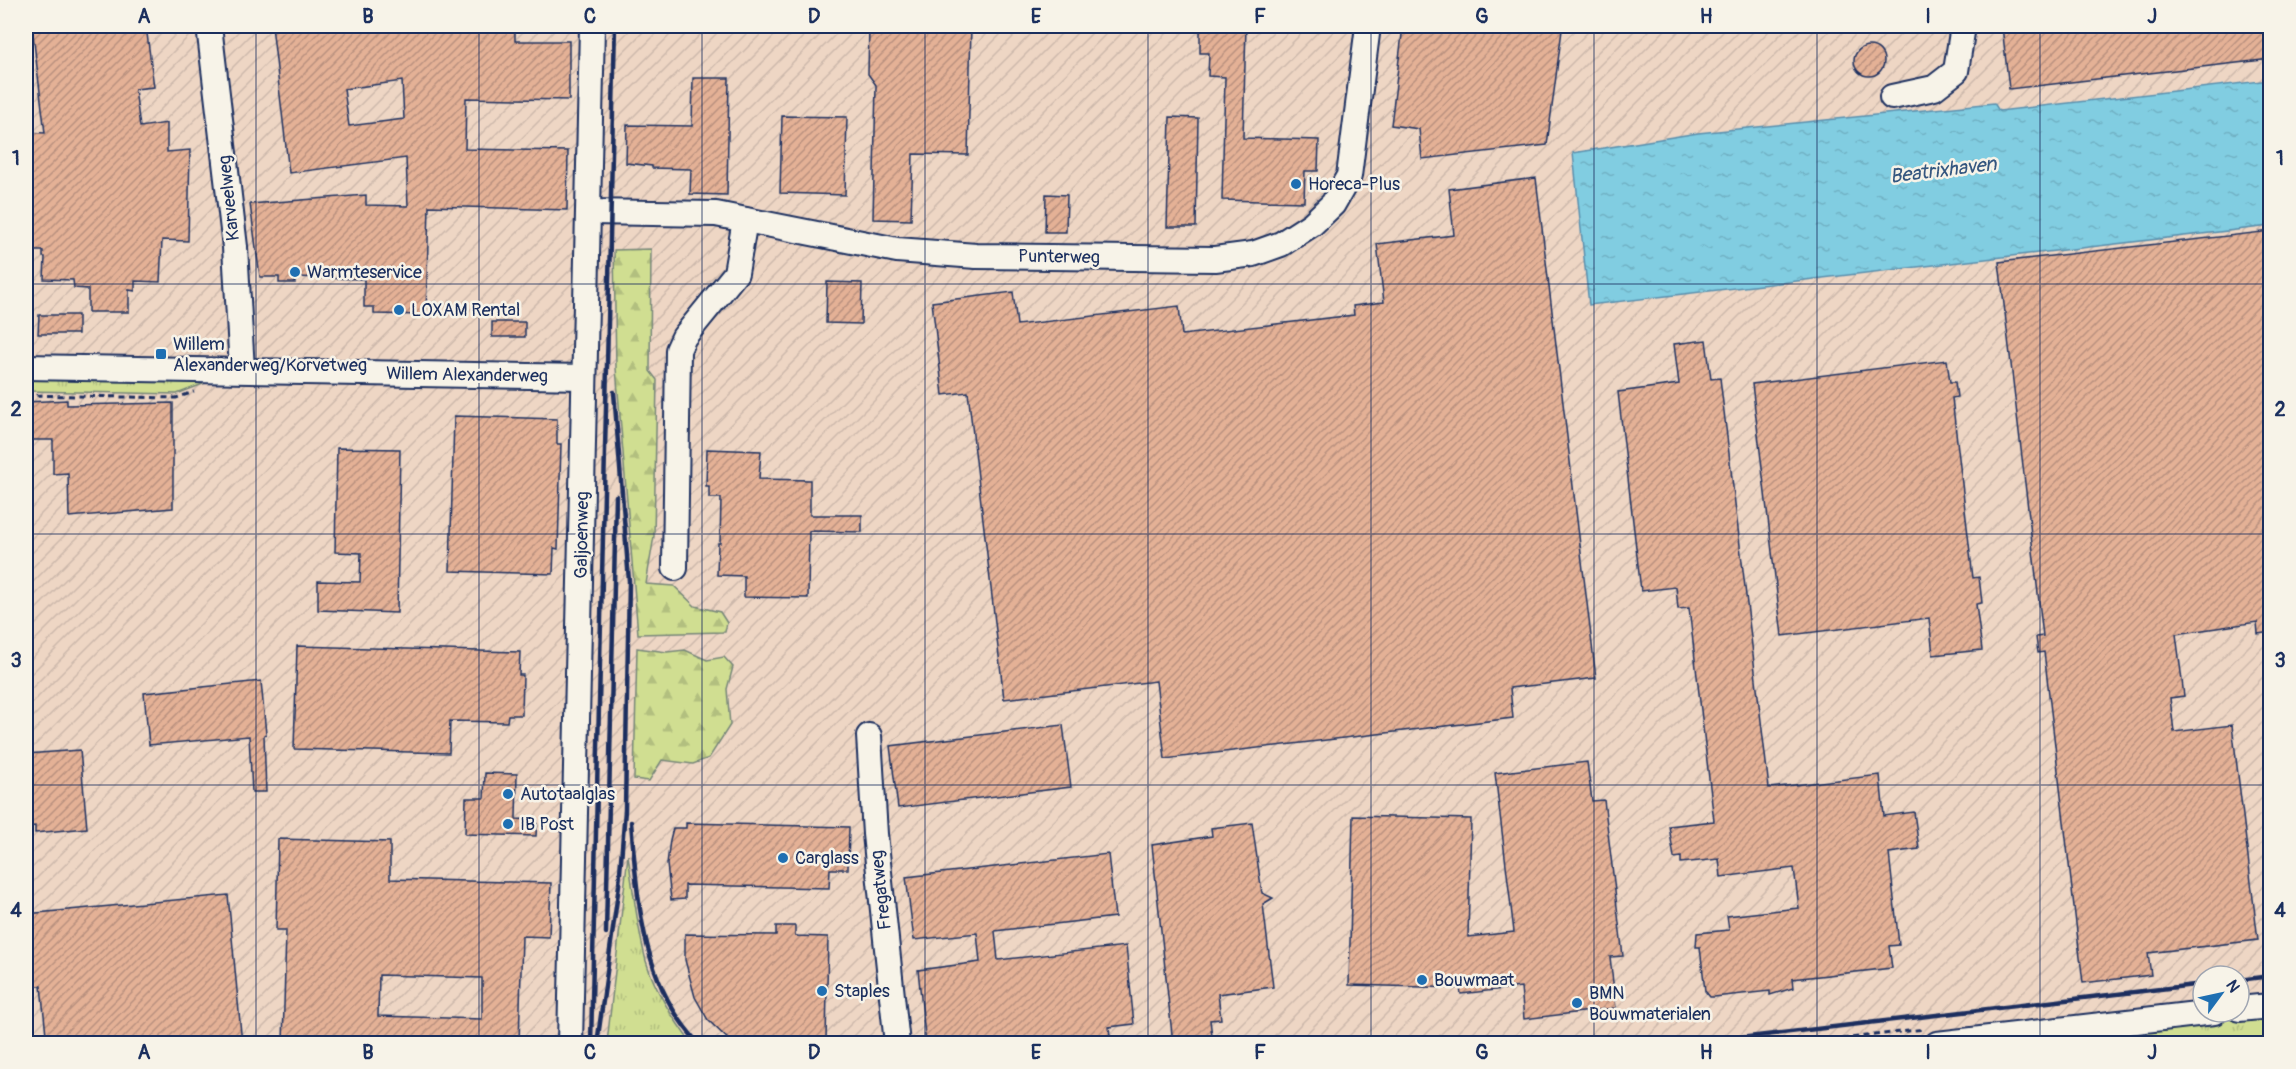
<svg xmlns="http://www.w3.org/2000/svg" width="2296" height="1069" font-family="Pangolin,sans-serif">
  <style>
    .industrial { fill: url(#industrial-furrows); fill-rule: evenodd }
    .grass { fill: url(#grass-tufts); stroke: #768678; stroke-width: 1.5 }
    .forest { fill: url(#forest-firs); stroke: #768678; stroke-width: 1.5 }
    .water { fill: url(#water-ripples); stroke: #588ead; stroke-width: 1.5 }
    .building { fill: url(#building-hatch); stroke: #1b2f5e; stroke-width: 1.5; fill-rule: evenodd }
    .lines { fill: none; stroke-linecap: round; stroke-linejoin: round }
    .minor-casing { stroke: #1b2f5e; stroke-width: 28 }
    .path { stroke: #1b2f5e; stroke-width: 3; stroke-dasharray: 6 4.5; stroke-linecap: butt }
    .minor { stroke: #f7f3e8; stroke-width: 24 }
    .rail { stroke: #1b2f5e; stroke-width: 4.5 }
    .grid { fill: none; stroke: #1b2f5e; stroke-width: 1.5; stroke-opacity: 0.55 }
    .poi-dot { fill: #1f6fb2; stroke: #f7f3e8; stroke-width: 2 }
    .labels { text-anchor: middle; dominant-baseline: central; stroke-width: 5; stroke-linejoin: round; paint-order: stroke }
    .poi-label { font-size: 18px; fill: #1b2f5e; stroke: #f7f3e8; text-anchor: start }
    .street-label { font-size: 18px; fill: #1b2f5e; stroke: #f7f3e8 }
    .water-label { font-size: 20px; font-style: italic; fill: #34567f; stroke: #f7f3e8 }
    .neatline { fill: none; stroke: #1b2f5e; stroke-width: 2 }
    .grid-label { font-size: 20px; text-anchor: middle; font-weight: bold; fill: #1b2f5e }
  </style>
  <defs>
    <pattern id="industrial-furrows" width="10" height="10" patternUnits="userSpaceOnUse" patternTransform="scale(1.5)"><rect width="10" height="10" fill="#eed6c4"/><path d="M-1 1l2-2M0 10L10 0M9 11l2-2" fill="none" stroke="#ccb8ab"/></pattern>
    <pattern id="grass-tufts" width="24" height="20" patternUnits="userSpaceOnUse" patternTransform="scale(1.5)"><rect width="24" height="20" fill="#d0de91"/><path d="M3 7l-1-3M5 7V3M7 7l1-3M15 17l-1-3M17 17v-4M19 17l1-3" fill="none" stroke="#b2bf7f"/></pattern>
    <pattern id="forest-firs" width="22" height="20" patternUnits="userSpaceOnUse" patternTransform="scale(1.5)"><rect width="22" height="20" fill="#d0de91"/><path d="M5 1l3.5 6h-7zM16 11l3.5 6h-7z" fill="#b2bf7f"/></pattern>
    <pattern id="water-ripples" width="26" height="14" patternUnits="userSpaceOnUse" patternTransform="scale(1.5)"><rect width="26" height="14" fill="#81cde1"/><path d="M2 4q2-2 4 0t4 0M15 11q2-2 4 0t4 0" fill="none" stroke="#6fb0c3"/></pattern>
    <pattern id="building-hatch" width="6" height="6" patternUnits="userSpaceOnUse" patternTransform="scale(1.5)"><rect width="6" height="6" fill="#e4b196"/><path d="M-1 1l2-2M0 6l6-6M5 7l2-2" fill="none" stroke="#b8907e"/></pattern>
  </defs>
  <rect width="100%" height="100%" fill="#f3e6d8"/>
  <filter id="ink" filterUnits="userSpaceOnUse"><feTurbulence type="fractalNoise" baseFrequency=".0167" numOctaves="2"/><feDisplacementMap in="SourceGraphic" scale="12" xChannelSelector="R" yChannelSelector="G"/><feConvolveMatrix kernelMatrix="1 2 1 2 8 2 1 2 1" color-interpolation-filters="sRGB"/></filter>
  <g filter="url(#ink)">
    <!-- industrial -->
    <path class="industrial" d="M 26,26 L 2270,26 L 2270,1043 L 26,1043 ZM 2203,976 L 2239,976 L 2239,1012 L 2203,1012 Z"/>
    <!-- grass -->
    <g class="grass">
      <polygon points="26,378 208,382 177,394 26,391"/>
      <path d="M 628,855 C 633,890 637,926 646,961 C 655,991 673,1018 691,1043 L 607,1043 Z"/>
      <polygon points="2270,1013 2270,1039 2231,1043 2010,1044"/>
    </g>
    <!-- forest -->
    <g class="forest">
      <polygon points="651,249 650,371 657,380 654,536 646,584 674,586 695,606 720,612 727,623 725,632 638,634 616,368 614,250"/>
      <polygon points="637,648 667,652 685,650 707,660 724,657 733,667 727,689 730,725 709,758 693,764 662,760 649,781 634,779"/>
    </g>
    <!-- water -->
    <polygon class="water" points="2270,80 2270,226 1589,305 1573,153 1698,133 1994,103 1999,111"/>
    <!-- building -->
    <g class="building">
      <polygon points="32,26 146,26 154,87 135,89 140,127 167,123 167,152 190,150 188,241 162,240 160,282 135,281 135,291 129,290 129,312 88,312 88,289 74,288 73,280 44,279 45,257 43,257 43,251 31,251 32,236 26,236 26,132 45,133"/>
      <path d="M 272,26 L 515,26 L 515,41 L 569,41 L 569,100 L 466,98 L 465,149 L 568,151 L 567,210 L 429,206 L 426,315 L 374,314 L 374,307 L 364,307 L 364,279 L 294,277 L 295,283 L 279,283 L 279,277 L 260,277 L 250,204 L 366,195 L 366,205 L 408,206 L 406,158 L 289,173 ZM 402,81 L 404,119 L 349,126 L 344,89 Z"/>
      <polygon points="869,26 971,26 968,155 913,154 911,220 873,219 876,85 868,74"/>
      <polygon points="1200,26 1246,26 1243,138 1319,140 1318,171 1305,171 1304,202 1222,200 1225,77 1208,76 1209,53 1200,53"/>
      <polygon points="1403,26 1559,26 1559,30 1562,30 1547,145 1422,159 1419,129 1391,125"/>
      <polygon points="2002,26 2271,26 2271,59 2009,89"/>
      <circle cx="1869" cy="61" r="15"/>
      <polygon points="693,78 729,78 727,195 690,194 691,169 652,168 652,166 626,163 627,125 692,126"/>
      <polygon points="782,116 847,117 845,195 780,193"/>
      <polygon points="1170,117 1198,118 1196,227 1167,227"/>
      <polygon points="1536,178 1596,678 1510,688 1513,718 1165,759 1156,681 1004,699 968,392 943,395 932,302 1013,292 1017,325 1179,306 1182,335 1354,315 1353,306 1384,302 1377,244 1454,235 1449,189"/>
      <polygon points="1046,194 1067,195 1066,232 1045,232"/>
      <polygon points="2271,231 2271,632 2258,634 2257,622 2176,634 2184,696 2170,698 2174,732 2232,725 2258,940 2148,953 2151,975 2083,983 2044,652 2038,653 2036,637 2043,636 1999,262"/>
      <polygon points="827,282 862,283 861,324 826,323"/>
      <polygon points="39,315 78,315 78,334 38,334"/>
      <rect x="492" y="322" width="33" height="15"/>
      <polygon points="1706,340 1711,379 1720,378 1769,788 1880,775 1884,816 1914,812 1919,849 1889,853 1899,945 1889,946 1892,968 1792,979 1793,988 1770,995 1770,991 1714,997 1710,997 1705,991 1700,947 1696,947 1697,933 1729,930 1727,916 1799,908 1794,868 1721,877 1719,859 1681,863 1681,857 1674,858 1669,826 1714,821 1689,608 1678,609 1676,587 1641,591 1618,392 1679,384 1674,344"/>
      <polygon points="1947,360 1950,382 1955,382 1957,397 1952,398 1973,578 1979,577 1982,603 1976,604 1982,650 1933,655 1929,618 1782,636 1752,384"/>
      <polygon points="67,400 67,405 173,403 173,508 69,517 68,473 53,474 53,440 26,440 26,402"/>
      <polygon points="454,416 557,419 557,444 561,444 558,549 554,548 553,574 450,571"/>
      <polygon points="337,448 400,449 397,613 318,610 318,581 360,582 361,553 335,552"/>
      <polygon points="707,449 761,451 759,479 810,480 810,515 862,515 862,532 809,531 808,598 744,597 744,576 717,575 718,543 720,543 721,498 709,498 709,486 706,486"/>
      <polygon points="297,646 520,652 519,675 523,675 522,715 508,715 507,722 450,721 449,753 294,749"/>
      <polygon points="261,681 266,734 264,735 266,792 252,792 249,736 149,745 144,693"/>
      <polygon points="1063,725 1071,787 898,808 890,746"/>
      <polygon points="80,750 87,828 35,833 35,826 26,827 26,754"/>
      <polygon points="1587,762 1592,801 1604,800 1623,956 1610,957 1616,1008 1524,1019 1521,987 1461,994 1460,988 1349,985 1353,816 1471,819 1468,937 1514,932 1495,773"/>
      <polygon points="485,773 517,774 516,819 537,820 536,836 465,834 466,798 484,798"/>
      <polygon points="686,823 849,827 848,869 830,869 829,888 685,885 685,899 671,900 667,864 670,840 673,828 686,828"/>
      <polygon points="1252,823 1262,893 1273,898 1263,904 1273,987 1218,994 1221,1019 1210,1020 1213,1044 1173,1044 1152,845 1212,836 1211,828"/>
      <path d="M 278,839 L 390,842 L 390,879 L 551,883 L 549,937 L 522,936 L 519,1044 L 283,1044 L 286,930 L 276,930 ZM 379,975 L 482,978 L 482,1019 L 378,1016 Z"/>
      <polygon points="1108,854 1115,917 995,931 998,960 1126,946 1134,1024 1109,1027 1111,1044 926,1044 918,970 980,962 977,933 914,940 906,877"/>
      <polygon points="228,895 242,1044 47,1044 41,986 26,986 26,914"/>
      <polygon points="776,926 795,926 795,936 828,937 826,1041 776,1038 774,1044 733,1044 708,1020 695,997 685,960 685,934 776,935"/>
    </g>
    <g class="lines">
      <!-- minor casing -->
      <g class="minor-casing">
        <g id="minor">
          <polyline points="209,26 235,247 242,370"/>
          <polyline points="1892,97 1934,88 1956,71 1963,26"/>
          <polyline points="589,212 716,214 897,250 976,256 1215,259 1253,254 1281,244 1312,224 1333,204 1349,176 1368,26"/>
          <polyline points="26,367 584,377"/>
          <polyline points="675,568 678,350 684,337 736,273 745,220"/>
          <polyline points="869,736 875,834 897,1044"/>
          <polyline points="2239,1009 2270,1006"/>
          <polyline points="570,1044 592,26"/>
          <polyline points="1937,1044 2214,1012"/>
        </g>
      </g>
      <!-- path -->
      <g class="path">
        <polyline points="26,395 176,398 194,392"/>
        <polyline points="1800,1044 1924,1029"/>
      </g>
      <!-- minor -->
      <use href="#minor" class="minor"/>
      <!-- rail -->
      <g class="rail">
        <path d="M 631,822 C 638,902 641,982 699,1044"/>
        <polyline points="606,933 616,496"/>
        <polyline points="2239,980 2270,976"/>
        <polyline points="591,1044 615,26"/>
        <polyline points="597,1044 619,885 625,810 629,581 614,392"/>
        <polyline points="1688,1044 2203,984"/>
      </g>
    </g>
  </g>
  <!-- grid -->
  <path class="grid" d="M 256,26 L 256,1044M 479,26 L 479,1044M 702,26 L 702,1044M 925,26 L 925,1044M 1148,26 L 1148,1044M 1371,26 L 1371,1044M 1594,26 L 1594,1044M 1817,26 L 1817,1044M 2040,26 L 2040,1044M 26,284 L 2270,284M 26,534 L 2270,534M 26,785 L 2270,785"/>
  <!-- markers -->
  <g class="poi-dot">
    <circle cx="1296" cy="184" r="6"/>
    <circle cx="295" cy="272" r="6"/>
    <circle cx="399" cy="310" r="6"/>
    <rect x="155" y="348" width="12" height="12" rx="3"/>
    <circle cx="508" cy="794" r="6"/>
    <circle cx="508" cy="824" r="6"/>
    <circle cx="783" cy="858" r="6"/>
    <circle cx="1422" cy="980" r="6"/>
    <circle cx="822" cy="991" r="6"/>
    <circle cx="1577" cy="1003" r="6"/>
  </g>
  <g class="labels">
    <!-- poi labels -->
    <g class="poi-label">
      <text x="1308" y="184">Horeca-Plus</text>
      <text x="307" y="272">Warmteservice</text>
      <text x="411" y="310">LOXAM Rental</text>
      <text x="173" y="344">Willem<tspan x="173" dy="21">Alexanderweg/Korvetweg</tspan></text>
      <text x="520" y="794">Autotaalglas</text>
      <text x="520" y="824">IB Post</text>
      <text x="795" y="858">Carglass</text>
      <text x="1434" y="980">Bouwmaat</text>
      <text x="834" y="991">Staples</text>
      <text x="1589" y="993">BMN<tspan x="1589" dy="21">Bouwmaterialen</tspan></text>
    </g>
    <!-- street labels -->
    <g class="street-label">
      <text transform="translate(229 198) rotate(-96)">Karveelweg</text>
      <text transform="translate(1059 257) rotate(1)">Punterweg</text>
      <text transform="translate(467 375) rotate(1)">Willem Alexanderweg</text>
      <text transform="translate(582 535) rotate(-89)">Galjoenweg</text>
      <text transform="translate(881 890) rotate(-96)">Fregatweg</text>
    </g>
    <!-- water labels -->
    <g class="water-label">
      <text transform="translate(1943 170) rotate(-7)">Beatrixhaven</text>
    </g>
  </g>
  <!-- margin -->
  <rect width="2296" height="1069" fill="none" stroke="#f7f3e8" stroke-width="66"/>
  <!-- north arrow -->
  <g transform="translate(2221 994) rotate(57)"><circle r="28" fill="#f7f3e8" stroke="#9fa5b1" stroke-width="1.5"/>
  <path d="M0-4.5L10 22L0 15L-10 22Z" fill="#1f6fb2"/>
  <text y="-9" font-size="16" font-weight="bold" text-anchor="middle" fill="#1b2f5e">N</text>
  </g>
  <rect x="33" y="33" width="2230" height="1003" class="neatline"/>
  <g class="grid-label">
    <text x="144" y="23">A</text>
    <text x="368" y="23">B</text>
    <text x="590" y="23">C</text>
    <text x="814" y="23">D</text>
    <text x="1036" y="23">E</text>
    <text x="1260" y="23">F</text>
    <text x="1482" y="23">G</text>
    <text x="1706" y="23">H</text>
    <text x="1928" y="23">I</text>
    <text x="2152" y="23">J</text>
    <text x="16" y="165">1</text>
    <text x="2280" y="165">1</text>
    <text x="16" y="416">2</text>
    <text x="2280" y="416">2</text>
    <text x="16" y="667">3</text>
    <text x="2280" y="667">3</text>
    <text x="16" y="917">4</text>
    <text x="2280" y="917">4</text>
    <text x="144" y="1059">A</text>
    <text x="368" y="1059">B</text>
    <text x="590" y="1059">C</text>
    <text x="814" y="1059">D</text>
    <text x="1036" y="1059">E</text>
    <text x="1260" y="1059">F</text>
    <text x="1482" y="1059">G</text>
    <text x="1706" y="1059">H</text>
    <text x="1928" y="1059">I</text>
    <text x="2152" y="1059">J</text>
  </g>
</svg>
